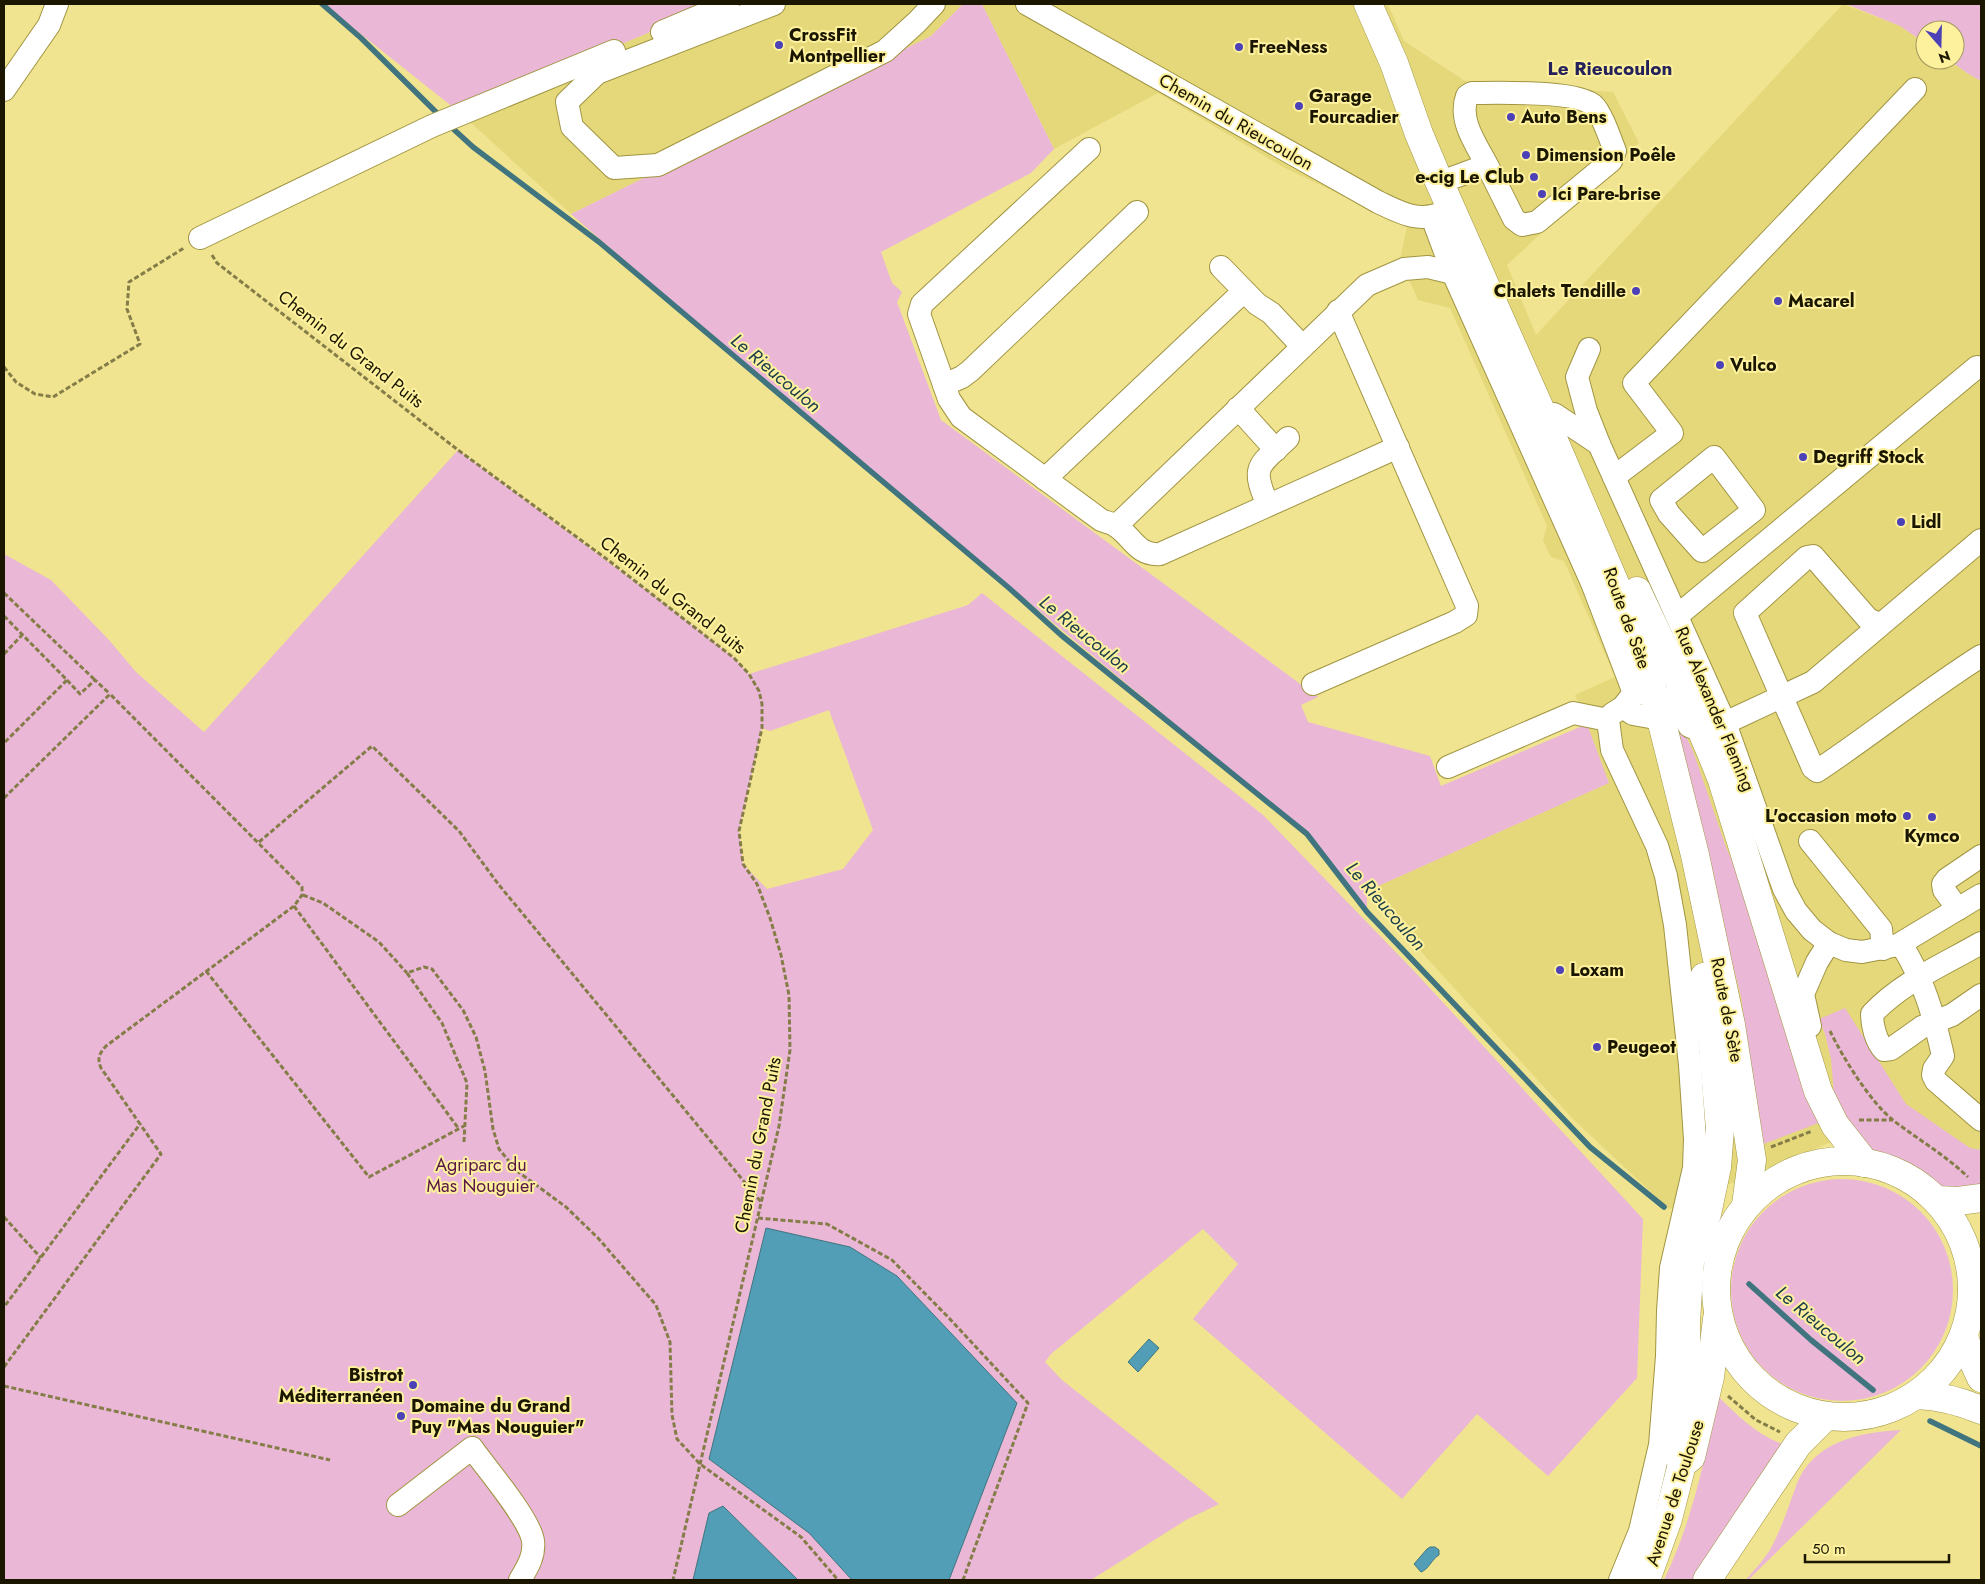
<svg xmlns="http://www.w3.org/2000/svg" width="1985" height="1584" font-family="Jost,sans-serif">
  <style>
    .built { fill: #e5d87b }
    .green { fill: #eab7d7; fill-rule: evenodd }
    .water { fill: #519eb6; stroke: #40757f }
    .lines { fill: none; stroke-linecap: round; stroke-linejoin: round }
    .stream { stroke: #40757f; stroke-width: 5.5 }
    .minor-casing { stroke: #a19542; stroke-width: 24 }
    .major-casing { stroke: #a19542; stroke-width: 29 }
    .path { stroke: #857d48; stroke-width: 3; stroke-dasharray: 5 2.5; stroke-linecap: butt }
    .minor { stroke: #fff; stroke-width: 22 }
    .major { stroke: #fff; stroke-width: 28 }
    .poi-dot { fill: #4d41b8; stroke: #fdf19d; stroke-width: 2 }
    .labels { text-anchor: middle; dominant-baseline: central; stroke-width: 4; stroke-linejoin: round; paint-order: stroke }
    .poi-label { font-size: 18px; font-weight: bold; fill: #1a1600; stroke: #fdf19d; text-anchor: start }
    .street-label { font-size: 18px; fill: #1a1600; stroke: #fdf19d }
    .park-label { font-size: 18px; fill: #591646; stroke: #fdf19d }
    .neighbourhood-label { font-size: 19px; font-weight: bold; fill: #25215b; stroke: #fdf19d }
    .water-label { font-size: 19px; font-style: italic; fill: #1d404c; stroke: #fdf19d }
  </style>
  <rect width="100%" height="100%" fill="#f0e490"/>
  <!-- built -->
  <g class="built">
    <polygon points="700,4 963,4 931,36 571,214 459,112 703,10"/>
    <polygon points="982,4 1388,4 1404,41 1465,81 1613,92 1639,143 1507,265 1536,335 1843,4 1900,26 1925,43 1925,60 1949,60 1967,73 1981,81 1981,1208 1902,1113 1669,1209 1572,1118 1366,891 1609,783 1575,695 1615,677 1564,561 1551,557 1543,540 1547,526 1450,308 1418,300 1400,259 1407,227 1283,167 1158,93 1054,149"/>
  </g>
  <!-- green -->
  <g class="green">
    <polygon points="323,4 700,4 703,10 459,112"/>
    <polygon points="963,4 982,4 1054,149 1031,173 881,252 892,283 902,292 897,302 941,420 1318,697 1301,705 1308,722 1430,756 1441,786 1587,724 1609,783 1367,891 1367,912 1307,834 775,391 571,214 931,36"/>
    <polygon points="1846,4 1981,4 1981,81 1967,73 1949,60 1955,60 1955,30 1925,30 1925,43 1900,26"/>
    <path d="M 458,450 L 669,607 L 734,658 L 749,674 L 968,605 L 982,593 L 1263,815 L 1414,971 L 1643,1219 L 1637,1378 L 1548,1476 L 1477,1414 L 1402,1499 L 1193,1319 L 1238,1264 L 1203,1229 L 1051,1354 L 1045,1362 L 1062,1380 L 1219,1504 L 1186,1520 L 1091,1580 L 4,1580 L 4,554 L 51,580 L 109,640 L 136,672 L 204,732 ZM 829,710 L 873,830 L 843,869 L 767,889 L 743,864 L 739,831 L 762,728 L 770,731 Z"/>
    <polygon points="1671,721 1681,726 1693,751 1726,847 1750,904 1821,1122 1761,1145 1741,997"/>
    <polygon points="1845,1008 1906,1104 1970,1148 1981,1150 1981,1185 1962,1190 1944,1187 1899,1158 1869,1150 1835,1106 1831,1059 1825,1034 1819,1019"/>
    <circle cx="1842" cy="1290" r="111"/>
    <path d="M 1718,1396 C 1737,1415 1756,1434 1782,1444 L 1693,1580 L 1664,1580 C 1692,1522 1705,1459 1718,1396 Z"/>
    <path d="M 1901,1430 L 1748,1580 L 1746,1580 C 1753,1571 1763,1561 1770,1550 C 1781,1530 1788,1508 1796,1486 C 1812,1442 1859,1432 1901,1430 Z"/>
  </g>
  <!-- water -->
  <g class="water">
    <polygon points="766,1228 850,1247 897,1276 1017,1403 949,1580 852,1580 809,1533 709,1459"/>
    <polygon points="1149,1339 1159,1348 1138,1372 1128,1362"/>
    <polygon points="723,1506 798,1580 693,1580 709,1513"/>
    <path d="M 1430,1547 L 1435,1547 L 1439,1550 L 1439,1555 C 1432,1559 1428,1570 1421,1572 L 1414,1564 L 1427,1549 Z"/>
  </g>
  <g class="lines">
    <!-- stream -->
    <g class="stream">
      <polyline points="322,4 361,38 440,116"/>
      <polyline points="449,125 473,147 599,242 1009,588 1061,635 1307,834 1367,912 1590,1147 1664,1207"/>
      <polyline points="1749,1284 1811,1340 1873,1390"/>
      <polyline points="1930,1421 1981,1446"/>
    </g>
    <!-- minor casing -->
    <g class="minor-casing">
      <g id="minor">
        <polyline points="774,4 597,73 567,102 572,127 614,168 658,165 885,51 917,22 934,4"/>
        <path d="M 1027,4 L 1378,202 C 1403,214 1418,223 1446,212"/>
        <polyline points="662,32 728,4"/>
        <polyline points="4,90 49,25 57,4"/>
        <path d="M 1089,149 L 922,304 L 919,314 L 949,399 L 961,417 L 1101,520 C 1105,522 1112,523 1116,526 C 1132,536 1137,556 1160,554 L 1398,447"/>
        <path d="M 1452,178 L 1487,165 L 1514,219 L 1522,225 L 1537,222 L 1611,161 L 1615,151 C 1611,141 1601,112 1594,106 C 1579,90 1496,93 1472,93 L 1467,96 C 1458,120 1476,144 1487,165"/>
        <polyline points="1432,217 1453,273 1592,583 1634,693"/>
        <polyline points="200,238 432,126 614,51"/>
        <polyline points="1221,267 1257,304 1271,313 1302,346"/>
        <polyline points="1589,349 1577,377 1586,411 1599,444 1725,723 1784,889 1796,911 1812,930 1829,943 1846,950 1862,952 1898,945 1981,895"/>
        <polyline points="944,385 962,377 970,371 1137,212"/>
        <polyline points="1238,408 1276,450"/>
        <polyline points="1554,414 1599,444"/>
        <polygon points="1714,457 1754,510 1702,551 1669,514 1661,500"/>
        <polyline points="1614,477 1672,433 1634,383 1915,89"/>
        <polyline points="1045,479 1244,291"/>
        <path d="M 1268,505 C 1250,465 1259,466 1288,438"/>
        <polyline points="1116,526 1367,285 1404,269 1428,267 1453,273"/>
        <polyline points="1677,616 1977,367"/>
        <path d="M 1879,624 L 1868,619 L 1813,556 L 1807,557 L 1745,613 L 1813,768 L 1817,771 C 1873,734 1924,692 1981,656"/>
        <polyline points="1313,684 1455,622 1466,615 1467,606 1338,311"/>
        <polyline points="1623,707 1633,714 1661,719"/>
        <polyline points="1725,723 1813,682 1981,540"/>
        <polyline points="1448,767 1573,713 1608,720"/>
        <polyline points="1810,841 1881,929 1883,949"/>
        <polyline points="1958,909 1944,890 1943,884 1947,879 1981,856"/>
        <path d="M 1981,943 C 1943,965 1902,982 1872,1014 C 1872,1026 1876,1041 1884,1050 L 1891,1049 L 1922,1027 L 1952,1015 L 1981,995"/>
        <path d="M 1901,944 C 1923,978 1934,1016 1943,1056 L 1934,1069 L 1933,1075 L 1936,1081 L 1981,1120"/>
        <polyline points="1810,1026 1803,994 1817,962 1829,943"/>
        <path d="M 398,1505 L 472,1448 C 486,1468 530,1519 533,1541 C 535,1556 527,1568 520,1580"/>
        <path d="M 1620,1580 L 1640,1531 L 1660,1445 L 1667,1356 L 1668,1311 L 1671,1268 L 1694,1168 L 1695,1139 L 1690,1065 L 1675,925 L 1666,876 L 1657,846 L 1612,750 L 1608,720 L 1612,714 L 1623,707 L 1634,693 C 1663,693 1676,699 1689,726 L 1691,727"/>
      </g>
    </g>
    <!-- major casing -->
    <g class="major-casing">
      <g id="major">
        <polyline points="1368,4 1394,63 1419,134 1438,179 1549,429 1637,635 1661,719 1695,855 1731,1025 1752,1160 1746,1205"/>
        <path d="M 1637,591 C 1666,653 1697,715 1722,780 L 1818,1091 L 1835,1125 L 1865,1163"/>
        <circle cx="1844" cy="1289" r="128"/>
        <polyline points="1937,1200 1958,1201 1981,1198"/>
        <polyline points="1964,1336 1969,1352 1981,1378"/>
        <path d="M 1916,1395 C 1940,1396 1960,1401 1981,1410"/>
        <polyline points="1682,1464 1678,1453 1686,1373 1686,1321 1690,1262 1707,1214 1717,1167 1720,1129 1713,1047 1704,977"/>
        <polyline points="1646,1580 1668,1519 1682,1464 1691,1457 1710,1377 1717,1319"/>
        <polyline points="1707,1580 1798,1444 1826,1416"/>
      </g>
    </g>
    <!-- path -->
    <g class="path">
      <polyline points="212,255 217,263 458,450 608,560 734,658 749,674 759,691 762,704 762,728 739,831 743,864 757,884 770,918 781,955 789,995 790,1050 779,1126 673,1580"/>
      <polyline points="4,367 16,382 35,394 53,397 140,344 127,309 129,282 184,248"/>
      <polyline points="4,593 95,680"/>
      <polyline points="4,616 67,680 4,743"/>
      <polyline points="4,654 22,635"/>
      <polyline points="67,680 80,694 95,680 110,694"/>
      <path d="M 4,798 L 110,694 L 302,887 L 302,895 L 294,906 L 106,1046 C 99,1054 97,1058 101,1068 L 140,1124 L 4,1307"/>
      <polyline points="259,842 372,746 459,831 499,885 761,1202"/>
      <polyline points="303,895 323,903 379,942 407,973"/>
      <polyline points="294,906 459,1129"/>
      <polyline points="206,971 369,1177 464,1126"/>
      <path d="M 1830,1031 C 1843,1058 1871,1103 1894,1121 C 1919,1140 1945,1155 1968,1177"/>
      <polyline points="1859,1120 1893,1120"/>
      <polyline points="464,1142 467,1083 442,1023 407,973 424,967 432,969 463,1010 476,1037 485,1071 493,1129 499,1149 517,1171 566,1207 598,1238 656,1305 670,1342 672,1415 677,1439 700,1464 801,1537 838,1580"/>
      <polyline points="1771,1147 1812,1131"/>
      <polyline points="4,1217 41,1258"/>
      <polyline points="758,1218 827,1224 892,1260 948,1317 1028,1403 963,1580"/>
      <polyline points="4,1367 161,1154 140,1124"/>
      <polyline points="4,1386 330,1460"/>
      <polyline points="1728,1396 1756,1420 1780,1432"/>
    </g>
    <!-- minor -->
    <use href="#minor" class="minor"/>
    <!-- major -->
    <use href="#major" class="major"/>
  </g>
  <!-- markers -->
  <g class="poi-dot">
    <circle cx="779" cy="45" r="5"/>
    <circle cx="1239" cy="47" r="5"/>
    <circle cx="1299" cy="106" r="5"/>
    <circle cx="1511" cy="117" r="5"/>
    <circle cx="1526" cy="155" r="5"/>
    <circle cx="1534" cy="177" r="5"/>
    <circle cx="1542" cy="194" r="5"/>
    <circle cx="1636" cy="291" r="5"/>
    <circle cx="1778" cy="301" r="5"/>
    <circle cx="1720" cy="365" r="5"/>
    <circle cx="1803" cy="457" r="5"/>
    <circle cx="1901" cy="522" r="5"/>
    <circle cx="1907" cy="816" r="5"/>
    <circle cx="1932" cy="817" r="5"/>
    <circle cx="1560" cy="970" r="5"/>
    <circle cx="1597" cy="1047" r="5"/>
    <circle cx="413" cy="1385" r="5"/>
    <circle cx="401" cy="1416" r="5"/>
  </g>
  <g class="labels">
    <!-- poi labels -->
    <g class="poi-label">
      <text x="789" y="35">CrossFit<tspan x="789" dy="21">Montpellier</tspan></text>
      <text x="1249" y="47">FreeNess</text>
      <text x="1309" y="96">Garage<tspan x="1309" dy="21">Fourcadier</tspan></text>
      <text x="1521" y="117">Auto Bens</text>
      <text x="1536" y="155">Dimension Poêle</text>
      <text x="1524" y="177" text-anchor="end">e-cig Le Club</text>
      <text x="1552" y="194">Ici Pare-brise</text>
      <text x="1626" y="291" text-anchor="end">Chalets Tendille</text>
      <text x="1788" y="301">Macarel</text>
      <text x="1730" y="365">Vulco</text>
      <text x="1813" y="457">Degriff Stock</text>
      <text x="1911" y="522">Lidl</text>
      <text x="1897" y="816" text-anchor="end">L'occasion moto</text>
      <text x="1932" y="836" text-anchor="middle">Kymco</text>
      <text x="1570" y="970">Loxam</text>
      <text x="1607" y="1047">Peugeot</text>
      <text x="403" y="1375" text-anchor="end">Bistrot<tspan x="403" dy="21">Méditerranéen</tspan></text>
      <text x="411" y="1406">Domaine du Grand<tspan x="411" dy="21">Puy "Mas Nouguier"</tspan></text>
    </g>
    <!-- street labels -->
    <g class="street-label">
      <text transform="translate(1236 122) rotate(30)">Chemin du Rieucoulon</text>
      <text transform="translate(351 349) rotate(38)">Chemin du Grand Puits</text>
      <text transform="translate(673 595) rotate(38)">Chemin du Grand Puits</text>
      <text transform="translate(1627 618) rotate(70)">Route de Sète</text>
      <text transform="translate(1715 709) rotate(67)">Rue Alexander Fleming</text>
      <text transform="translate(1727 1010) rotate(79)">Route de Sète</text>
      <text transform="translate(758 1145) rotate(-79)">Chemin du Grand Puits</text>
      <text transform="translate(1675 1493) rotate(-72)">Avenue de Toulouse</text>
    </g>
    <!-- park labels -->
    <g class="park-label">
      <text x="481" y="1165">Agriparc du<tspan x="481" dy="21">Mas Nouguier</tspan></text>
    </g>
    <!-- neighbourhood labels -->
    <g class="neighbourhood-label">
      <text x="1610" y="68">Le Rieucoulon</text>
    </g>
    <!-- water labels -->
    <g class="water-label">
      <text transform="translate(776 373) rotate(40)">Le Rieucoulon</text>
      <text transform="translate(1085 634) rotate(39)">Le Rieucoulon</text>
      <text transform="translate(1386 906) rotate(49)">Le Rieucoulon</text>
      <text transform="translate(1821 1325) rotate(40)">Le Rieucoulon</text>
    </g>
  </g>
  <!-- border -->
  <rect width="1985" height="1584" fill="none" stroke="#1a1600" stroke-width="10"/>
  <!-- north arrow -->
  <g transform="translate(1940 45) rotate(160)"><circle r="24" fill="#fdf19d" stroke="#a2995e"/>
  <path d="M0-4L9 19L0 12L-9 19Z" fill="#4d41b8"/>
  <text y="-8" font-size="14" font-weight="bold" text-anchor="middle" fill="#1a1600">N</text>
  </g>
  <!-- scale -->
  <path d="M1805 1554v8h144v-8" fill="none" stroke="#1a1600" stroke-width="2.5"/>
  <text x="1812" y="1554" font-size="15" fill="#1a1600" stroke="#fdf19d" stroke-width="4" paint-order="stroke">50 m</text>
</svg>
